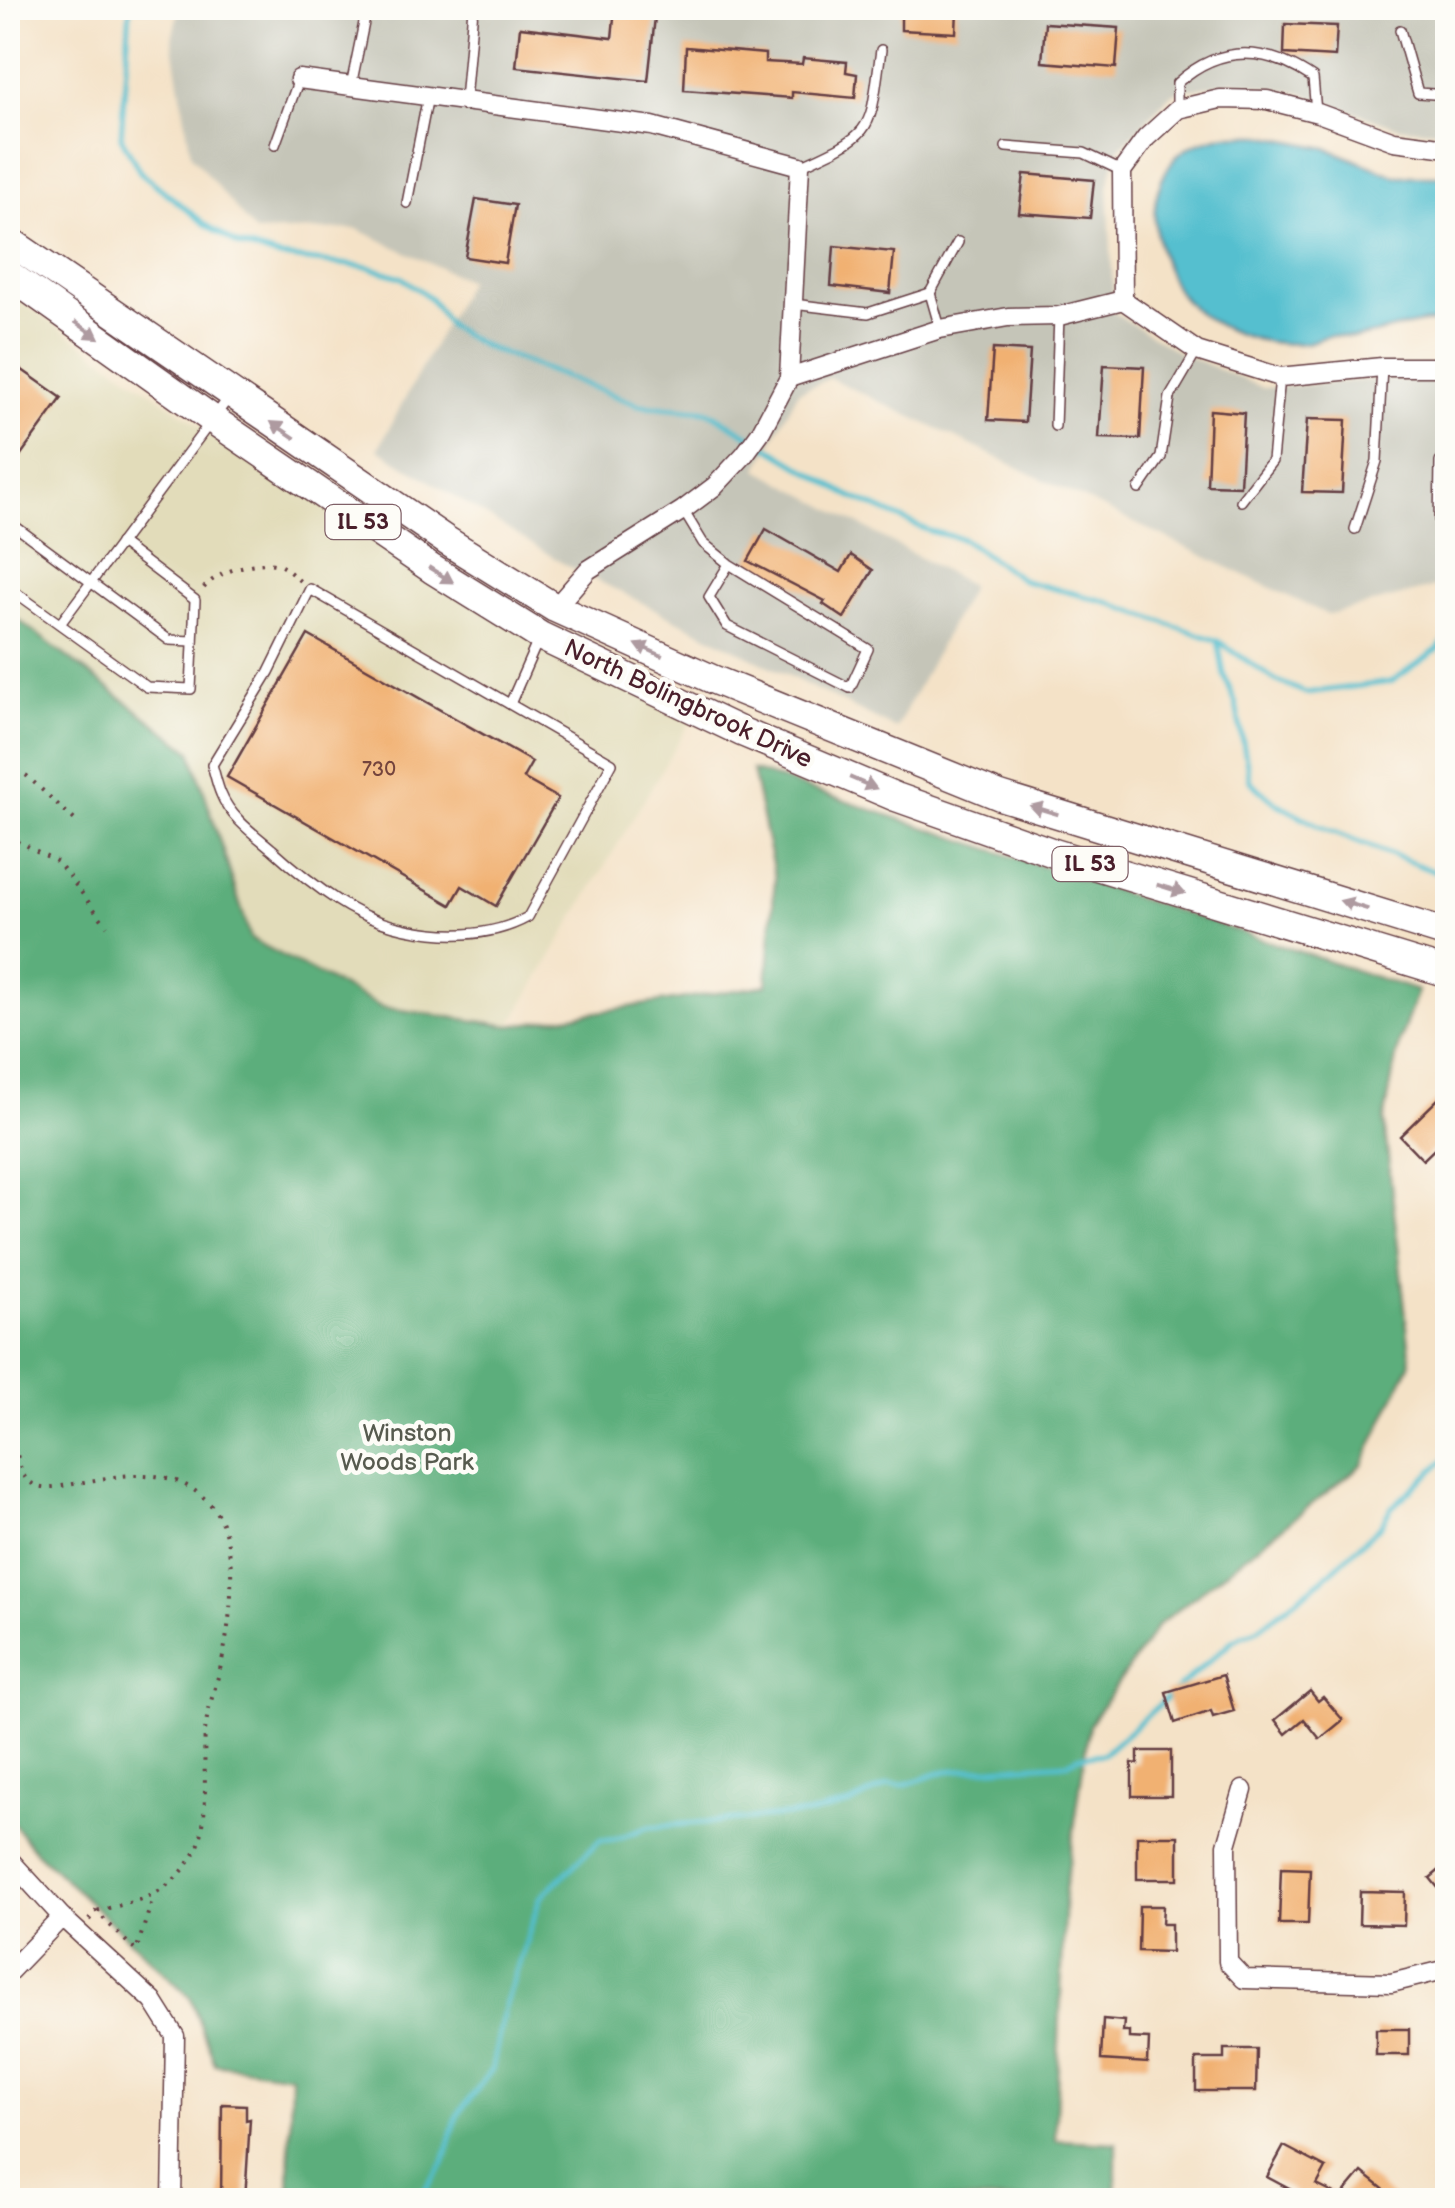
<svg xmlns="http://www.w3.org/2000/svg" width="1455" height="2208" font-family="'Balsamiq Sans',sans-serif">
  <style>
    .built { fill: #e2dcba }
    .industrial { fill: #c5c5b8 }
    .forest { fill: #5bae7b; stroke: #526653; stroke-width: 2.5 }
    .water { fill: #54bfcf; stroke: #4f6f7d; stroke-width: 2.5 }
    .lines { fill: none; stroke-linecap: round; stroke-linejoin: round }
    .stream { stroke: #54bfcf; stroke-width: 5 }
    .building { fill: #f1b172 }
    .lane-casing { stroke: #643c42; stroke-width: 12 }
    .street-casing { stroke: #643c42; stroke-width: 21 }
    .primary-casing { stroke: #643c42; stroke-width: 31 }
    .path { stroke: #643c42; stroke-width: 4; stroke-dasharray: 2.5 8; stroke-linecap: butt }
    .lane { stroke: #fff; stroke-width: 9 }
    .street { stroke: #fff; stroke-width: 18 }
    .primary { stroke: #fff; stroke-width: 28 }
    .oneway { fill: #ae9aa0 }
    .labels { text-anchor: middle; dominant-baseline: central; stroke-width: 9; stroke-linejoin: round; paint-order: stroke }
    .number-label { font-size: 20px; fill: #74443d }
    .shield { fill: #fdfcf7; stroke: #806168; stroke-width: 2.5 }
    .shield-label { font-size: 22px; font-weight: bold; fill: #4a1f2b }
    .street-label { font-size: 25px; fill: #4a1f2b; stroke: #fdfcf7 }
    .park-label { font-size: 25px; fill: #575b4f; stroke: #fdfcf7 }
  </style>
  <rect width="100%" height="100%" fill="#fdfcf7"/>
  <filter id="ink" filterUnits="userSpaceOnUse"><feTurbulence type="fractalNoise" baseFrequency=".01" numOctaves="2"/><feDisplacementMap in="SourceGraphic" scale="20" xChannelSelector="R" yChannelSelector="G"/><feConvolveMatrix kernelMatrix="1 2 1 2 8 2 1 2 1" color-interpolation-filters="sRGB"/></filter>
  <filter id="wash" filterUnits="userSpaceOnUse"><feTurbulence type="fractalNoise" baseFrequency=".0048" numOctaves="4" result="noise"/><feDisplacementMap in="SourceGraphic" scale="40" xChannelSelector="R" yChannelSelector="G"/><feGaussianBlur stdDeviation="2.25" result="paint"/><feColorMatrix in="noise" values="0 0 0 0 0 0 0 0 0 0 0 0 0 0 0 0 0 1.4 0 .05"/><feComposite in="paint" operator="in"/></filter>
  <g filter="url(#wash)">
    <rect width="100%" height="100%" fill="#f4e2c7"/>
    <!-- built -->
    <polygon class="built" points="8,293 252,461 693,717 510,1026 381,1007 251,939 191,751 8,612"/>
    <!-- industrial -->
    <polygon class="industrial" points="179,8 1447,8 1447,131 1400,128 1301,93 1233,81 1172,93 1118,150 1108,186 1114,313 1178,352 1263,388 1369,380 1447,382 1447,584 1328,615 830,378 798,392 758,469 971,586 896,729 564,564 378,449 468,281 357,229 255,232 191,155 172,39"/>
    <!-- forest -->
    <polygon class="forest" points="8,612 191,751 251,939 381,1007 510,1026 767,985 775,878 752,770 1418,991 1399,1042 1384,1121 1411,1362 1363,1464 1158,1625 1089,1725 1065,1892 1055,2140 1116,2143 1116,2200 289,2200 291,2075 215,2064 190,1997 33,1849 8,1817"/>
    <!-- water -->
    <path class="water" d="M 1225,135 L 1261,135 L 1326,148 L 1394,176 L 1447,176 L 1447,324 C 1415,318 1390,333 1358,337 C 1348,339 1338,335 1328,336 C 1320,337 1313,342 1306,343 C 1257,348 1191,324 1170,277 C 1158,251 1149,217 1159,188 C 1172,151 1188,145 1225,135 Z"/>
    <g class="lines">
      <!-- stream -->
      <g class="stream">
        <polyline points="130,8 121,137 140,172 205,224 238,245 280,257 368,267 401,277 430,298 449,326 483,346 639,405 708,411 846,494 929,531 963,539 1024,581 1104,601 1218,641 1275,680 1306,693 1391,682 1437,650 1448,637"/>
        <polyline points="1218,641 1224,675 1236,704 1250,781 1276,803 1319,826 1448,877"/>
        <polyline points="418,2200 444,2163 457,2116 492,2069 504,2010 540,1898 600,1840 613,1840 649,1827 810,1814 850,1804 888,1785 903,1785 946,1771 1068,1763 1078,1757 1103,1754 1233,1640 1256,1630 1323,1579 1381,1525 1391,1508 1448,1457"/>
      </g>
    </g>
    <g id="blocks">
      <!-- building -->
      <g class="building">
        <polygon points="615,8 656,8 648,81 516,67 520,27 612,38"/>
        <polygon points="901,8 957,8 956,33 901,30"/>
        <polygon points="1045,23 1119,28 1116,68 1042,62"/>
        <polygon points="1285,24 1337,26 1335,57 1284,54"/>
        <polygon points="686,47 765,54 765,62 802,64 803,58 847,62 846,72 857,74 855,98 792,92 792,98 684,90"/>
        <polygon points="1024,174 1094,180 1090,218 1019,213"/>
        <polygon points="476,199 515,205 505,263 465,257"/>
        <polygon points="834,246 894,252 890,293 831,286"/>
        <polygon points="993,349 1030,351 1025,422 988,420"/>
        <polygon points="8,360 62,398 20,456 8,447"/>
        <polygon points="1104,365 1144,367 1140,439 1099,438"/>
        <polygon points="1210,410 1244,413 1240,486 1207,485"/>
        <polygon points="1307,419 1346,420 1342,493 1302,492"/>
        <polygon points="766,529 841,572 851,555 873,570 844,618 823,604 825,601 748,561"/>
        <polygon points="308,635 532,762 523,778 558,798 496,906 462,886 451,905 227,777"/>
        <polygon points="1438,1099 1448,1108 1448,1136 1423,1160 1400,1136"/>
        <polygon points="1223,1675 1234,1711 1213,1717 1211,1711 1175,1723 1166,1692"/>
        <polygon points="1310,1691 1318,1701 1323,1697 1343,1720 1320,1739 1304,1719 1286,1734 1275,1720"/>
        <polygon points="1138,1751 1171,1751 1171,1796 1132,1796 1132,1763 1138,1764"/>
        <rect x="1137" y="1836" width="41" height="43"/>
        <polygon points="1448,1863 1448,1900 1430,1878"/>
        <polygon points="1281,1868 1310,1869 1308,1924 1279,1924"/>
        <polygon points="1360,1891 1405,1892 1404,1925 1359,1924"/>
        <polygon points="1139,1906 1163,1906 1162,1924 1171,1924 1171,1952 1138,1951"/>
        <polygon points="1103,2019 1124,2021 1123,2032 1129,2032 1129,2038 1149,2039 1148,2063 1101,2060"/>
        <rect x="1376" y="2029" width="33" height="26"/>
        <polygon points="1224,2049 1257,2049 1256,2091 1196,2091 1196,2059 1224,2059"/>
        <polygon points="222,2104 246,2105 246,2120 250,2119 245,2200 221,2200"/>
        <polygon points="1284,2146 1326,2168 1317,2185 1341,2197 1362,2172 1397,2200 1301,2200 1293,2196 1295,2192 1267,2177"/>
      </g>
    </g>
  </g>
  <g filter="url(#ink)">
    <use href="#blocks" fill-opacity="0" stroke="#643c42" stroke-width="2.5"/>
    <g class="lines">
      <!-- lane casing -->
      <g class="lane-casing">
        <g id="lane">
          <polyline points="1400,30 1418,93 1448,95"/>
          <polyline points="351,86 367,8"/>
          <polyline points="465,101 473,8"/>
          <path d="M 1177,110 L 1177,83 C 1220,44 1266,46 1313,78 L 1316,112"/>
          <polyline points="275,145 299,79"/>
          <polyline points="1006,147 1084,153 1122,171"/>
          <path d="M 800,166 C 878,131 869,132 881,50"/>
          <polyline points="407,203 428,96"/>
          <polyline points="930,293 958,242"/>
          <polyline points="793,304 868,313 930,293 940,328"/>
          <polyline points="1055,426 1059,316"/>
          <polyline points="1139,489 1161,457 1170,397 1197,351"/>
          <polyline points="1241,501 1272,461 1280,377"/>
          <polyline points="683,510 703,543 729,564 868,649 850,688 727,626 709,597 729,564"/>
          <polyline points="8,521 169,640 193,641"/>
          <polyline points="1439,528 1440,462 1448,456"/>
          <polyline points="1355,529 1377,461 1382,367"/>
          <polyline points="8,587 147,687 191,689 195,600 120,543"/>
          <path d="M 310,589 L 612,763 L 528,917 C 474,947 390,935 338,901 C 315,886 293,868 272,849 C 254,834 230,817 221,794 C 217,785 215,774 212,765 L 269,672 Z"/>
          <polyline points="60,624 230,396"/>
          <polyline points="510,704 539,638"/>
        </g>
      </g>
      <!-- street casing -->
      <g class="street-casing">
        <g id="street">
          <polyline points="299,79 652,126 800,166 789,378 760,433 744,455 715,486 683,510 588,570 555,608"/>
          <polyline points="1123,300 1122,171 1146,138 1178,109 1220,99 1267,100 1318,113 1394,141 1448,148"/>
          <polyline points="789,378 940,329 1008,317 1059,316 1123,300 1197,351 1280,377 1382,367 1448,367"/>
          <polyline points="1243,1790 1227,1845 1228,1962 1244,1979 1391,1983 1448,1969"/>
          <polyline points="8,1858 62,1917 153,2001 175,2036 172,2200"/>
          <polyline points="8,1973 62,1917"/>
        </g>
      </g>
      <!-- primary casing -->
      <g class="primary-casing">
        <g id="primary">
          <polyline points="8,240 447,541 555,608 712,679 1000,796 1448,934"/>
          <polyline points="8,274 212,419 432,569 540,636 742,732 896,797 1054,853 1448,973"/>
        </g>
      </g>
      <!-- path -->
      <g class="path">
        <path d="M 204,588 C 215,572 261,557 281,566 C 287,569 295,577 301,582"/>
        <polyline points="8,764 27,776 79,824"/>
        <polyline points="8,836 58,862 107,926"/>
        <path d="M 8,1437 C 21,1449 16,1474 31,1483 C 42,1490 56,1487 68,1485 C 118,1476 170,1461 210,1504 C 242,1539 231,1623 221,1665 C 216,1687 207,1709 205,1732 C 202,1767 212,1829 192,1858 C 166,1897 138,1901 96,1911"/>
        <polyline points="89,1920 96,1911 136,1951 153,1898"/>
      </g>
      <!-- lane -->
      <use href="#lane" class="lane"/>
      <!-- street -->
      <use href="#street" class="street"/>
      <!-- primary -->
      <use href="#primary" class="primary"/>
    </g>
    <!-- one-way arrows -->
    <defs><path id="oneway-solid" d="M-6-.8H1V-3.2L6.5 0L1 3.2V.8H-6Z" transform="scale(2.5)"/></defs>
    <g class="oneway">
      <use href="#oneway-solid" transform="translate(87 330) rotate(35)"/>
      <use href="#oneway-solid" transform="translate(283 430) rotate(-146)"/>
      <use href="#oneway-solid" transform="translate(441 575) rotate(32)"/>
      <use href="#oneway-solid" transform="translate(649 650) rotate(-156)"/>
      <use href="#oneway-solid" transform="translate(863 783) rotate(23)"/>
      <use href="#oneway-solid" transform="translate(1044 810) rotate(-163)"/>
      <use href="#oneway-solid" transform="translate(1171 889) rotate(17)"/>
      <use href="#oneway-solid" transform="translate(1354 905) rotate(-163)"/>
    </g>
  </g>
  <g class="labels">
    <!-- number labels -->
    <g class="number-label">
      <text x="379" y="770">730</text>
    </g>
    <!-- shield labels -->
    <g class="shield">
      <rect x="325.5" y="505" width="75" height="34" rx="8"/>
      <rect x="1052.5" y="847" width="75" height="34" rx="8"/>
    </g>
    <g class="shield-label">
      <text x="363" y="522">IL 53</text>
      <text x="1090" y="864">IL 53</text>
    </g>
    <!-- street labels -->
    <g class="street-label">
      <text transform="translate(688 704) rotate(25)">North Bolingbrook Drive</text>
    </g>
    <!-- park labels -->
    <g class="park-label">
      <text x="407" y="1433">Winston<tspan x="407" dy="29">Woods Park</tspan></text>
    </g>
  </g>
  <!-- margin -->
  <rect width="1455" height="2208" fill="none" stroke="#fdfcf7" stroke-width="40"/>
</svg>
